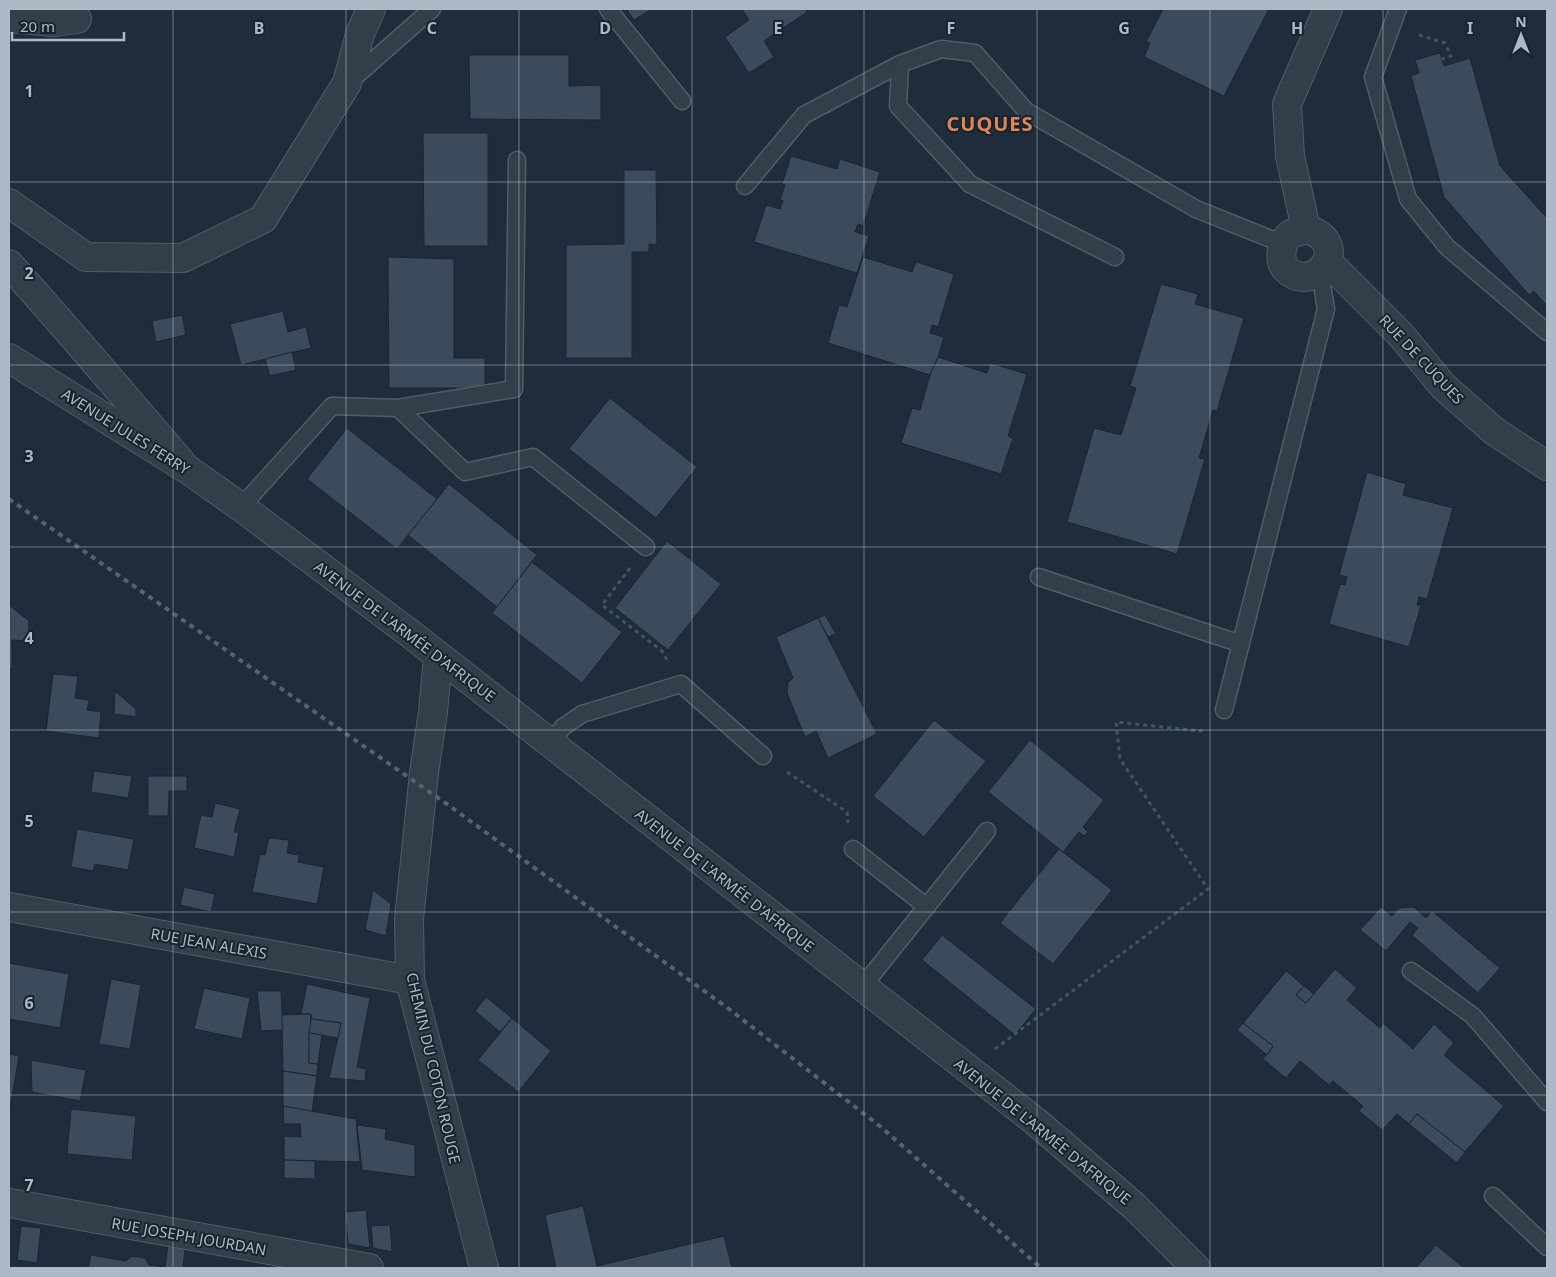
<svg xmlns="http://www.w3.org/2000/svg" width="1556" height="1277" font-family="'Noto Sans',sans-serif">
  <style>
    .building { fill: #3b4b5b; stroke: #1a2531 }
    .lines { fill: none; stroke-linecap: round; stroke-linejoin: round }
    .service-casing { stroke: #515c69; stroke-width: 19 }
    .minor-casing { stroke: #515c69; stroke-width: 30 }
    .tertiary-casing { stroke: #515c69; stroke-width: 30 }
    .path { stroke: #3f5759; stroke-width: 3; stroke-dasharray: 4 4; stroke-linecap: butt }
    .service { stroke: #333e4b; stroke-width: 16 }
    .minor { stroke: #333e4b; stroke-width: 28 }
    .tertiary { stroke: #333e4b; stroke-width: 28 }
    .rail { stroke: #546272; stroke-width: 4; stroke-dasharray: 5 5; stroke-linecap: butt }
    .grid { fill: none; stroke: #aeb9c7; stroke-width: 1; stroke-opacity: 0.55 }
    .labels { text-anchor: middle; dominant-baseline: central; stroke-width: 4; stroke-linejoin: round; paint-order: stroke }
    .street-label { font-size: 15px; fill: #aeb9c7; stroke: #18232f }
    .district-label { font-size: 20px; font-weight: bold; letter-spacing: 1px; fill: #dd8853; stroke: #18232f }
    .grid-label { font-size: 16px; text-anchor: middle; font-weight: bold; fill: #aeb9c7; stroke: #18232f; stroke-width: 4; stroke-linejoin: round; paint-order: stroke }
  </style>
  <rect width="100%" height="100%" fill="#1f2c3b"/>
  <!-- building -->
  <g class="building">
    <polygon points="626,9 652,9 634,20"/>
    <polygon points="742,9 805,9 807,12 764,41 774,57 749,73 725,37 749,20"/>
    <polygon points="1163,9 1269,9 1224,96 1144,57 1150,43 1146,42"/>
    <polygon points="1440,53 1444,66 1470,58 1500,166 1547,218 1547,306 1534,291 1529,295 1444,197 1411,76 1419,73 1415,60"/>
    <polygon points="469,55 569,55 569,86 601,85 601,120 470,119"/>
    <polygon points="423,133 488,133 488,246 424,246"/>
    <polygon points="791,156 837,169 840,159 880,172 863,226 858,224 855,232 869,236 857,273 754,242 766,205 780,209 783,201 780,200 785,185 782,184"/>
    <polygon points="624,170 656,170 657,245 649,244 649,252 632,252 632,358 566,358 566,245 624,244"/>
    <polygon points="388,257 454,259 454,358 485,358 485,388 389,388"/>
    <polygon points="863,257 912,272 916,262 954,274 938,327 932,325 930,333 944,337 938,357 930,375 828,343 839,305 847,307"/>
    <polygon points="1161,284 1198,294 1195,304 1244,318 1217,411 1213,410 1199,458 1205,459 1177,554 1067,522 1094,428 1121,435 1136,388 1130,386 1131,383"/>
    <polygon points="283,311 288,332 306,327 311,348 241,365 230,324"/>
    <polygon points="182,315 186,335 156,342 152,321"/>
    <polygon points="292,352 296,370 270,376 265,359"/>
    <polygon points="938,357 987,373 990,363 1027,374 1008,436 1013,438 1001,474 901,443 912,408 920,410 930,375"/>
    <polygon points="610,398 697,467 656,518 569,449"/>
    <polygon points="347,428 437,499 397,549 307,479"/>
    <polygon points="1367,472 1406,484 1403,495 1453,508 1427,599 1419,597 1417,605 1421,605 1409,647 1329,624 1340,584 1345,585 1347,577 1339,575"/>
    <polygon points="449,484 537,555 497,607 408,535"/>
    <polygon points="667,541 721,584 668,650 615,608"/>
    <polygon points="532,562 622,632 582,683 492,613"/>
    <polygon points="9,605 29,621 28,641 12,640 12,669 9,669"/>
    <polygon points="825,615 836,634 828,637 818,618"/>
    <polygon points="818,618 877,734 828,758 816,731 805,737 787,693 788,683 793,678 776,637"/>
    <polygon points="53,674 78,676 75,698 89,700 87,710 101,712 99,738 46,731"/>
    <polygon points="115,691 136,709 136,717 114,714"/>
    <polygon points="934,720 986,761 924,837 873,796"/>
    <polygon points="1030,740 1104,800 1083,827 1088,832 1084,836 1079,832 1063,852 988,792"/>
    <polygon points="94,771 132,776 128,798 91,792"/>
    <polygon points="148,776 187,776 187,791 169,791 168,816 148,816"/>
    <polygon points="215,803 240,809 234,832 239,832 234,857 194,848 201,815 212,817"/>
    <polygon points="77,829 134,839 128,870 95,864 93,871 71,867"/>
    <polygon points="269,838 289,840 287,853 299,855 298,862 324,867 317,904 252,892 260,854 265,855"/>
    <polygon points="1059,849 1112,890 1053,964 1000,923"/>
    <polygon points="184,887 215,894 211,912 180,905"/>
    <polygon points="373,890 391,904 386,936 365,930"/>
    <polygon points="1381,907 1392,916 1399,908 1414,907 1426,918 1432,911 1500,968 1478,993 1412,935 1418,928 1410,922 1386,951 1360,930"/>
    <polygon points="942,935 1036,1009 1015,1035 922,960"/>
    <polygon points="9,963 69,974 60,1028 9,1019"/>
    <polygon points="1335,969 1357,988 1347,1000 1380,1028 1383,1023 1413,1049 1434,1024 1454,1043 1444,1055 1504,1106 1465,1152 1417,1114 1409,1124 1397,1114 1382,1130 1359,1111 1363,1106 1333,1081 1329,1085 1300,1061 1286,1078 1263,1059 1273,1046 1243,1023 1286,971 1304,986 1296,995 1306,1003"/>
    <polygon points="111,979 141,985 130,1049 99,1044"/>
    <polygon points="307,984 370,998 357,1067 366,1069 365,1081 329,1078 341,1023 311,1019 311,1014 301,1014"/>
    <polygon points="1304,986 1314,994 1306,1003 1296,995"/>
    <polygon points="204,988 250,998 242,1039 194,1029"/>
    <polygon points="257,991 281,991 283,1030 261,1031"/>
    <polygon points="486,997 512,1018 500,1032 475,1011"/>
    <polygon points="311,1014 309,1063 318,1064 317,1076 283,1071 282,1015"/>
    <polygon points="512,1018 551,1051 518,1092 478,1060"/>
    <polygon points="311,1019 341,1023 338,1038 309,1033"/>
    <polygon points="1243,1023 1273,1046 1267,1055 1237,1030"/>
    <polygon points="309,1033 322,1035 318,1064 309,1063"/>
    <polygon points="9,1054 19,1056 9,1114"/>
    <polygon points="31,1060 86,1070 80,1101 32,1092"/>
    <polygon points="283,1071 317,1076 312,1112 283,1106"/>
    <polygon points="283,1106 356,1119 360,1162 284,1160 284,1136 301,1137 300,1124 284,1124"/>
    <polygon points="71,1109 136,1116 132,1160 67,1154"/>
    <polygon points="1417,1114 1465,1152 1457,1163 1409,1124"/>
    <polygon points="357,1125 386,1129 385,1139 415,1145 415,1177 362,1170"/>
    <polygon points="284,1160 315,1161 315,1179 284,1178"/>
    <polygon points="583,1206 597,1266 724,1236 732,1268 556,1268 545,1215"/>
    <polygon points="366,1210 370,1248 348,1244 345,1212"/>
    <polygon points="390,1225 392,1252 373,1248 371,1226"/>
    <polygon points="21,1226 41,1228 37,1263 17,1260"/>
    <polygon points="168,1245 185,1248 183,1268 88,1268 91,1255 126,1261 132,1256 145,1258 149,1265 165,1267"/>
    <polygon points="1436,1245 1464,1268 1416,1268"/>
  </g>
  <g class="lines">
    <!-- service casing -->
    <g class="service-casing">
      <g id="service">
        <polyline points="608,9 682,101"/>
        <polyline points="1398,9 1373,77 1408,199 1447,247 1547,332"/>
        <polyline points="349,82 432,9"/>
        <polyline points="745,186 804,115 900,64"/>
        <polyline points="1115,257 970,184 898,106 900,64 941,49 975,53 1026,111 1196,209 1283,244"/>
        <polyline points="398,408 465,472 533,457 646,547"/>
        <polyline points="241,507 332,406 398,408 514,389 517,160"/>
        <polyline points="1039,577 1241,644"/>
        <polyline points="1224,710 1326,309 1320,272"/>
        <polyline points="550,744 563,727 582,714 681,684 763,756"/>
        <polyline points="853,849 927,907"/>
        <polyline points="1411,971 1473,1016 1547,1102"/>
        <polyline points="863,986 987,831"/>
        <polyline points="1493,1196 1547,1247"/>
      </g>
    </g>
    <!-- minor casing -->
    <g class="minor-casing">
      <g id="minor">
        <polyline points="9,18 54,22 77,19"/>
        <polyline points="9,203 86,257 183,258 263,219 347,83 360,34 371,9"/>
        <polyline points="1306,229 1290,156 1287,104 1328,9"/>
        <path d="M 1306,229 C 1355,243 1314,297 1286,269 C 1278,261 1281,240 1291,234 C 1295,232 1301,231 1306,229 Z"/>
        <polyline points="1327,261 1401,335 1443,386 1494,431 1547,466"/>
        <path d="M 9,264 C 68,329 124,396 181,462"/>
        <polyline points="438,657 433,712 424,773 409,919 410,980 484,1268"/>
        <polyline points="9,907 410,980"/>
        <polyline points="9,1203 369,1268"/>
      </g>
    </g>
    <!-- tertiary casing -->
    <g class="tertiary-casing">
      <polyline id="tertiary" points="9,358 187,469 241,507 408,632 1035,1121 1134,1206 1196,1268"/>
    </g>
    <!-- path -->
    <g class="path">
      <polyline points="1419,35 1445,43 1451,56 1442,59"/>
      <polyline points="630,568 602,605 662,651 667,660"/>
      <polyline points="787,772 847,812 848,823"/>
      <polyline points="995,1049 1208,889 1120,759 1116,722 1201,731 1203,729"/>
    </g>
    <!-- service -->
    <use href="#service" class="service"/>
    <!-- minor -->
    <use href="#minor" class="minor"/>
    <!-- tertiary -->
    <use href="#tertiary" class="tertiary"/>
    <!-- rail -->
    <polyline class="rail" points="9,499 444,802 729,1009 881,1127 1041,1268"/>
  </g>
  <!-- grid -->
  <path class="grid" d="M 173,9 L 173,1268M 346,9 L 346,1268M 519,9 L 519,1268M 692,9 L 692,1268M 864,9 L 864,1268M 1037,9 L 1037,1268M 1210,9 L 1210,1268M 1383,9 L 1383,1268M 9,182 L 1547,182M 9,365 L 1547,365M 9,547 L 1547,547M 9,730 L 1547,730M 9,912 L 1547,912M 9,1095 L 1547,1095"/>
  <g class="labels">
    <!-- street labels -->
    <g class="street-label">
      <text transform="translate(1422 359) rotate(47)">RUE DE CUQUES</text>
      <text transform="translate(126 431) rotate(32)">AVENUE JULES FERRY</text>
      <text transform="translate(405 631) rotate(37)">AVENUE DE L'ARMÉE D'AFRIQUE</text>
      <text transform="translate(725 880) rotate(38)">AVENUE DE L'ARMÉE D'AFRIQUE</text>
      <text transform="translate(209 943) rotate(10)">RUE JEAN ALEXIS</text>
      <text transform="translate(434 1068) rotate(77)">CHEMIN DU COTON ROUGE</text>
      <text transform="translate(1043 1131) rotate(39)">AVENUE DE L'ARMÉE D'AFRIQUE</text>
      <text transform="translate(189 1236) rotate(10)">RUE JOSEPH JOURDAN</text>
    </g>
    <!-- district labels -->
    <g class="district-label">
      <text x="990" y="123">CUQUES</text>
    </g>
  </g>
  <g class="grid-label">
    <text x="259" y="34">B</text>
    <text x="432" y="34">C</text>
    <text x="605" y="34">D</text>
    <text x="778" y="34">E</text>
    <text x="951" y="34">F</text>
    <text x="1124" y="34">G</text>
    <text x="1297" y="34">H</text>
    <text x="1470" y="34">I</text>
    <text x="29" y="97">1</text>
    <text x="29" y="279">2</text>
    <text x="29" y="462">3</text>
    <text x="29" y="644">4</text>
    <text x="29" y="827">5</text>
    <text x="29" y="1009">6</text>
    <text x="29" y="1191">7</text>
  </g>
  <!-- border -->
  <rect width="1556" height="1277" fill="none" stroke="#aeb9c7" stroke-width="20"/>
  <!-- north arrow -->
  <g transform="translate(1521 35)" stroke="#18232f" stroke-width="4" paint-order="stroke">
  <path d="M0-4L9 19L0 12L-9 19Z" fill="#aeb9c7"/>
  <text y="-8" font-size="14" font-weight="bold" text-anchor="middle" fill="#aeb9c7">N</text>
  </g>
  <!-- scale -->
  <path d="M12 32v8h112v-8" fill="none" stroke="#aeb9c7" stroke-width="2.5"/>
  <text x="20" y="32" font-size="15" fill="#aeb9c7" stroke="#18232f" stroke-width="4" paint-order="stroke">20 m</text>
</svg>
